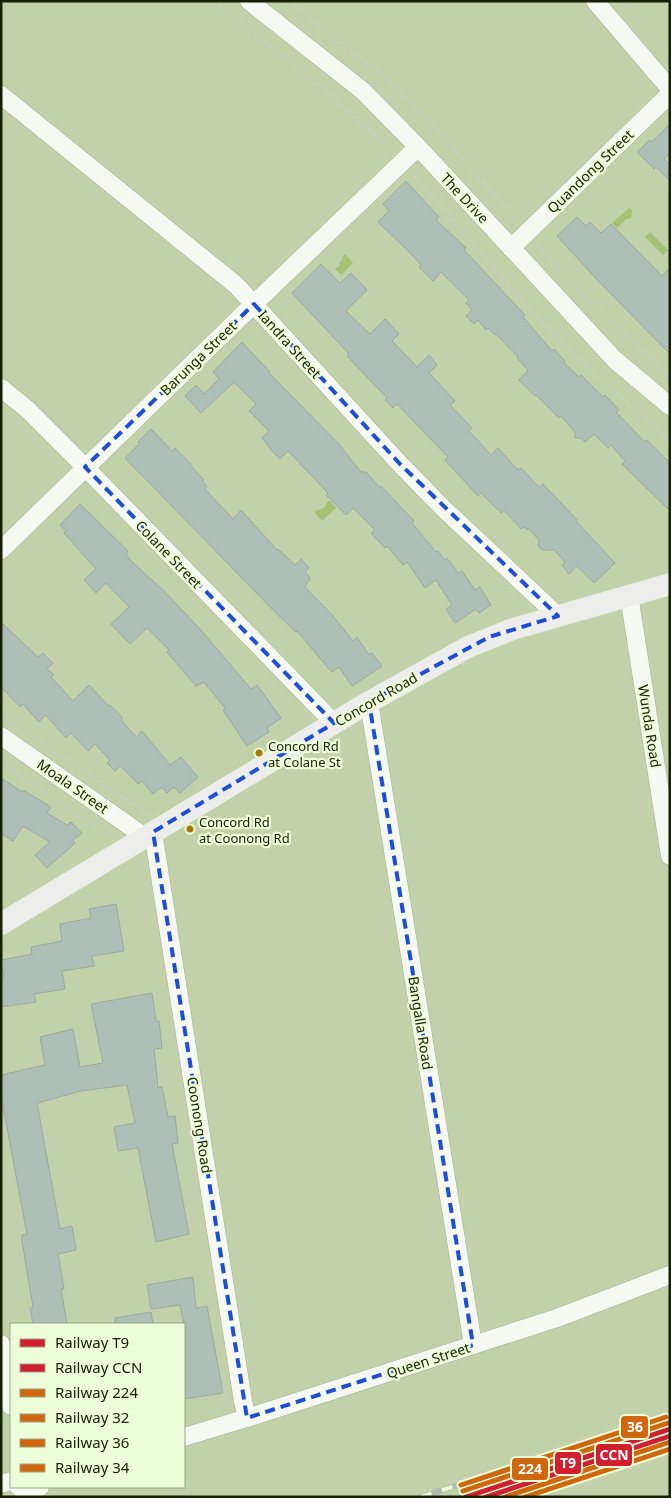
<svg xmlns="http://www.w3.org/2000/svg" width="671" height="1498" font-family="'Noto Sans',sans-serif">
  <style>
    .water { fill: #a6c074 }
    .building { fill: #adc0b8; stroke: #98aaa2 }
    .lines { fill: none; stroke-linecap: round; stroke-linejoin: round }
    .minor-casing { stroke: #a4b091; stroke-width: 19 }
    .major-casing { stroke: #e4ead8; stroke-width: 22 }
    .path { stroke: #cacec2; stroke-width: 2.5; stroke-dasharray: 4 2.5; stroke-linecap: butt }
    .minor { stroke: #f6f8f2; stroke-width: 18 }
    .major { stroke: #edeeec; stroke-width: 21 }
    .rail-casing { stroke: #b3b7ac; stroke-width: 5.5 }
    .rail { stroke: #eefdd9; stroke-width: 4; stroke-dasharray: 11; stroke-linecap: butt }
    .rail-1-casing { stroke: #eefdd9; stroke-width: 9 }
    .rail-2-casing { stroke: #eefdd9; stroke-width: 9 }
    .rail-3-casing { stroke: #eefdd9; stroke-width: 9 }
    .rail-4-casing { stroke: #eefdd9; stroke-width: 9 }
    .rail-5-casing { stroke: #eefdd9; stroke-width: 9 }
    .rail-6-casing { stroke: #eefdd9; stroke-width: 9 }
    .rail-1 { stroke: #d11f2f; stroke-width: 5 }
    .rail-2 { stroke: #d11f2f; stroke-width: 5 }
    .rail-3 { stroke: #d0660e; stroke-width: 5 }
    .rail-4 { stroke: #d0660e; stroke-width: 5 }
    .rail-5 { stroke: #d0660e; stroke-width: 5 }
    .rail-6 { stroke: #d0660e; stroke-width: 5 }
    .marked { fill: none; stroke: #1d4ed8; stroke-width: 4; stroke-dasharray: 10 6; stroke-linejoin: round }
    .bus-dot { fill: #a97701; stroke: #eefdd9; stroke-width: 2 }
    .labels { text-anchor: middle; dominant-baseline: central; stroke-width: 4.5; stroke-linejoin: round; paint-order: stroke }
    .bus-label { font-size: 13px; fill: #172004; stroke: #eefdd9; text-anchor: start }
    .street-label { font-size: 14px; fill: #172004; stroke: #eefdd9 }
    .line-badge { stroke: #eefdd9; stroke-width: 2 }
    .badge-label { font-size: 14px; text-anchor: middle; font-weight: bold; fill: #fff }
  </style>
  <rect width="100%" height="100%" fill="#c2d1a9"/>
  <!-- water -->
  <g class="water">
    <polygon points="629,208 632,210 631,218 626,219 617,228 612,223"/>
    <polygon points="650,232 668,250 663,255 645,237"/>
    <polygon points="345,254 353,263 341,275 335,269 340,265 339,264 343,259 342,257"/>
    <polygon points="328,501 330,501 336,508 322,521 315,513 315,511 324,508"/>
  </g>
  <!-- building -->
  <g class="building">
    <polygon points="670,124 670,153 664,159 670,165 670,181 656,167 654,169 637,152 650,140 652,142"/>
    <polygon points="406,181 439,217 436,220 466,248 464,250 525,315 523,317 552,351 554,349 565,361 564,363 579,377 581,375 603,397 605,395 619,410 616,412 645,442 647,440 670,463 670,511 622,464 625,461 611,445 608,448 594,434 585,442 581,438 575,438 575,432 561,416 559,418 536,395 535,396 519,380 528,370 517,358 518,357 496,334 495,335 488,328 486,330 478,320 474,324 466,316 472,310 466,303 469,300 441,272 433,281 419,267 421,265 409,252 378,222 389,211 383,204"/>
    <polygon points="577,217 586,226 590,222 601,233 611,224 662,276 670,268 670,354 603,286 557,236"/>
    <polygon points="321,264 340,283 351,273 367,290 346,311 370,334 385,319 399,334 392,341 417,367 429,355 437,365 429,373 455,401 450,405 472,428 469,431 491,455 498,448 518,470 521,468 539,487 543,484 577,520 576,521 615,563 594,583 577,566 569,574 562,565 565,562 554,550 542,550 538,546 539,540 528,528 527,530 524,527 521,529 504,510 501,513 481,493 478,496 445,460 448,457 397,404 393,408 385,400 387,398 347,356 349,354 292,293"/>
    <polygon points="242,342 270,372 269,373 338,443 361,472 366,472 379,487 381,486 396,502 414,521 412,523 436,552 438,551 445,560 447,558 458,573 462,571 475,590 480,587 491,605 479,613 476,609 455,623 446,609 452,605 436,580 425,588 407,562 403,565 387,546 385,548 371,533 375,530 353,508 346,515 326,495 328,493 288,451 280,459 273,452 262,438 269,431 249,411 256,404 234,382 201,413 185,396 196,385 204,394 219,379 213,372"/>
    <polygon points="151,429 172,451 175,448 191,464 190,465 204,480 202,481 207,486 205,489 233,519 241,510 277,550 278,549 295,565 301,559 309,568 305,572 310,578 305,587 333,616 353,641 357,637 369,655 372,653 382,666 352,686 339,667 332,672 329,669 297,631 296,632 277,614 125,458 140,443 138,442"/>
    <polygon points="80,504 128,551 126,554 131,561 163,590 200,629 251,689 257,685 281,718 267,728 269,732 247,746 223,710 225,708 204,682 196,686 167,652 169,650 147,628 130,644 111,624 129,607 106,583 96,593 84,580 96,569 64,533 66,531 60,525"/>
    <polygon points="1,622 38,657 43,653 53,663 47,669 54,675 51,677 73,701 89,685 109,706 110,705 123,718 121,720 136,737 142,731 170,765 181,757 198,777 180,793 174,787 167,793 162,787 153,794 142,781 138,784 121,766 115,771 107,763 110,760 95,744 88,751 71,733 66,738 46,715 39,722 23,704 20,707 1,687"/>
    <polygon points="1,778 22,792 23,790 51,807 47,813 67,825 71,822 82,833 73,840 75,843 47,868 35,855 50,842 23,826 13,841 1,833"/>
    <polygon points="116,904 124,951 92,956 94,966 62,971 65,989 34,994 36,1002 1,1007 1,978 4,977 1,960 32,954 31,947 62,941 60,924 91,918 89,909"/>
    <polygon points="152,993 156,1021 159,1021 162,1048 154,1049 158,1088 162,1087 168,1117 175,1116 178,1143 172,1144 189,1234 156,1242 138,1148 118,1151 114,1127 135,1123 127,1085 81,1091 37,1103 60,1229 72,1226 76,1250 58,1254 64,1289 61,1289 67,1324 33,1324 30,1308 33,1307 22,1241 22,1235 27,1234 1,1096 1,1075 45,1065 40,1037 73,1029 80,1067 103,1063 91,1004"/>
    <polygon points="193,1277 196,1308 207,1306 223,1393 184,1399 184,1324 180,1305 151,1309 147,1285"/>
    <polygon points="151,1312 153,1324 115,1324 115,1318"/>
  </g>
  <g class="lines">
    <!-- minor casing -->
    <g class="minor-casing">
      <g id="minor">
        <polyline points="249,1 363,91 418,147 615,360 670,406"/>
        <polyline points="595,1 670,89"/>
        <polyline points="1,95 236,285 399,463 444,509 558,616"/>
        <polyline points="511,248 670,94"/>
        <polyline points="1,388 27,409 85,467 334,723"/>
        <polyline points="1,550 260,298 418,147"/>
        <polyline points="629,595 670,856"/>
        <polyline points="369,702 473,1345"/>
        <polyline points="1,736 145,837"/>
        <polyline points="153,832 243,1401 247,1418"/>
        <polyline points="1,1344 11,1406"/>
        <polyline points="184,1437 247,1418 557,1318 670,1275"/>
        <polyline points="1,1484 11,1481"/>
        <path d="M 19,1487 C 26,1493 33,1492 40,1487"/>
      </g>
    </g>
    <!-- major casing -->
    <g class="major-casing">
      <polyline id="major" points="1,924 369,702 468,647 513,629 670,584"/>
    </g>
    <!-- path -->
    <g class="path">
      <polyline points="213,1 334,98 391,150"/>
      <polyline points="288,1 383,76 438,130 517,221"/>
      <polyline points="621,1 670,57"/>
      <polyline points="413,174 530,309 603,381 670,441"/>
      <polyline points="537,244 570,282 670,378"/>
      <polyline points="1,715 149,815"/>
      <polyline points="1,762 111,838"/>
      <polyline points="135,864 144,870"/>
      <polyline points="219,1409 225,1396 223,1384"/>
      <polyline points="181,1487 183,1497"/>
    </g>
    <!-- minor -->
    <use href="#minor" class="minor"/>
    <!-- major -->
    <use href="#major" class="major"/>
    <!-- rail casing -->
    <g class="rail-casing">
      <g id="rail">
        <polyline points="421,1497 670,1416"/>
        <polyline points="522,1497 670,1448"/>
      </g>
    </g>
    <!-- rail -->
    <use href="#rail" class="rail"/>
    <!-- rail-1 casing -->
    <g class="rail-1-casing">
      <polyline id="rail-1" points="466,1497 670,1429"/>
    </g>
    <!-- rail-2 casing -->
    <g class="rail-2-casing">
      <polyline id="rail-2" points="486,1497 670,1436"/>
    </g>
    <!-- rail-3 casing -->
    <g class="rail-3-casing">
      <polyline id="rail-3" points="463,1491 668,1423"/>
    </g>
    <!-- rail-4 casing -->
    <g class="rail-4-casing">
      <polyline id="rail-4" points="505,1497 670,1442"/>
    </g>
    <!-- rail-5 casing -->
    <g class="rail-5-casing">
      <polyline id="rail-5" points="461,1485 666,1417"/>
    </g>
    <!-- rail-6 casing -->
    <g class="rail-6-casing">
      <polyline id="rail-6" points="525,1497 670,1449"/>
    </g>
    <!-- rail-1 -->
    <use href="#rail-1" class="rail-1"/>
    <!-- rail-2 -->
    <use href="#rail-2" class="rail-2"/>
    <!-- rail-3 -->
    <use href="#rail-3" class="rail-3"/>
    <!-- rail-4 -->
    <use href="#rail-4" class="rail-4"/>
    <!-- rail-5 -->
    <use href="#rail-5" class="rail-5"/>
    <!-- rail-6 -->
    <use href="#rail-6" class="rail-6"/>
  </g>
  <!-- marked area -->
  <path class="marked" d="M 254,304 L 399,463 L 558,616 L 489,637 L 369,702 L 473,1345 L 247,1418 L 153,832 L 334,723 L 85,467 Z"/>
  <!-- markers -->
  <g class="bus-dot">
    <circle cx="259" cy="753" r="4.5"/>
    <circle cx="190" cy="829" r="4.5"/>
  </g>
  <g class="labels">
    <!-- bus labels -->
    <g class="bus-label">
      <text x="268" y="746">Concord Rd<tspan x="268" dy="16">at Colane St</tspan></text>
      <text x="199" y="822">Concord Rd<tspan x="199" dy="16">at Coonong Rd</tspan></text>
    </g>
    <!-- street labels -->
    <g class="street-label">
      <text transform="translate(590 171) rotate(-44)">Quandong Street</text>
      <text transform="translate(465 198) rotate(47)">The Drive</text>
      <text transform="translate(290 344) rotate(48)">Iandra Street</text>
      <text transform="translate(198 358) rotate(-44)">Barunga Street</text>
      <text transform="translate(169 554) rotate(46)">Colane Street</text>
      <text transform="translate(376 699) rotate(-30)">Concord Road</text>
      <text transform="translate(650 726) rotate(81)">Wunda Road</text>
      <text transform="translate(73 786) rotate(35)">Moala Street</text>
      <text transform="translate(421 1023) rotate(81)">Bangalla Road</text>
      <text transform="translate(200 1125) rotate(81)">Coonong Road</text>
      <text transform="translate(428 1360) rotate(-18)">Queen Street</text>
    </g>
  </g>
  <g class="line-badge">
    <rect x="620" y="1415" width="29" height="24" rx="5" fill="#d0660e"/>
    <rect x="595" y="1443" width="38" height="24" rx="5" fill="#d11f2f"/>
    <rect x="554" y="1451" width="28" height="24" rx="5" fill="#d11f2f"/>
    <rect x="511" y="1457" width="38" height="24" rx="5" fill="#d0660e"/>
  </g>
  <g class="badge-label">
    <text x="635" y="1432">36</text>
    <text x="614" y="1460">CCN</text>
    <text x="568" y="1468">T9</text>
    <text x="530" y="1474">224</text>
  </g>
  <!-- border -->
  <rect width="671" height="1498" fill="none" stroke="#172004" stroke-width="5"/>
  <!-- legend -->
  <rect x="10" y="1323" width="175" height="165" fill="#eefdd9" stroke="#98a584"/>
  <rect x="20" y="1339" width="25" height="8" fill="#d11f2f" stroke="#98a584"/>
  <text x="55" y="1348" font-size="15" fill="#172004">Railway T9</text>
  <rect x="20" y="1364" width="25" height="8" fill="#d11f2f" stroke="#98a584"/>
  <text x="55" y="1373" font-size="15" fill="#172004">Railway CCN</text>
  <rect x="20" y="1389" width="25" height="8" fill="#d0660e" stroke="#98a584"/>
  <text x="55" y="1398" font-size="15" fill="#172004">Railway 224</text>
  <rect x="20" y="1414" width="25" height="8" fill="#d0660e" stroke="#98a584"/>
  <text x="55" y="1423" font-size="15" fill="#172004">Railway 32</text>
  <rect x="20" y="1439" width="25" height="8" fill="#d0660e" stroke="#98a584"/>
  <text x="55" y="1448" font-size="15" fill="#172004">Railway 36</text>
  <rect x="20" y="1464" width="25" height="8" fill="#d0660e" stroke="#98a584"/>
  <text x="55" y="1473" font-size="15" fill="#172004">Railway 34</text>
</svg>
